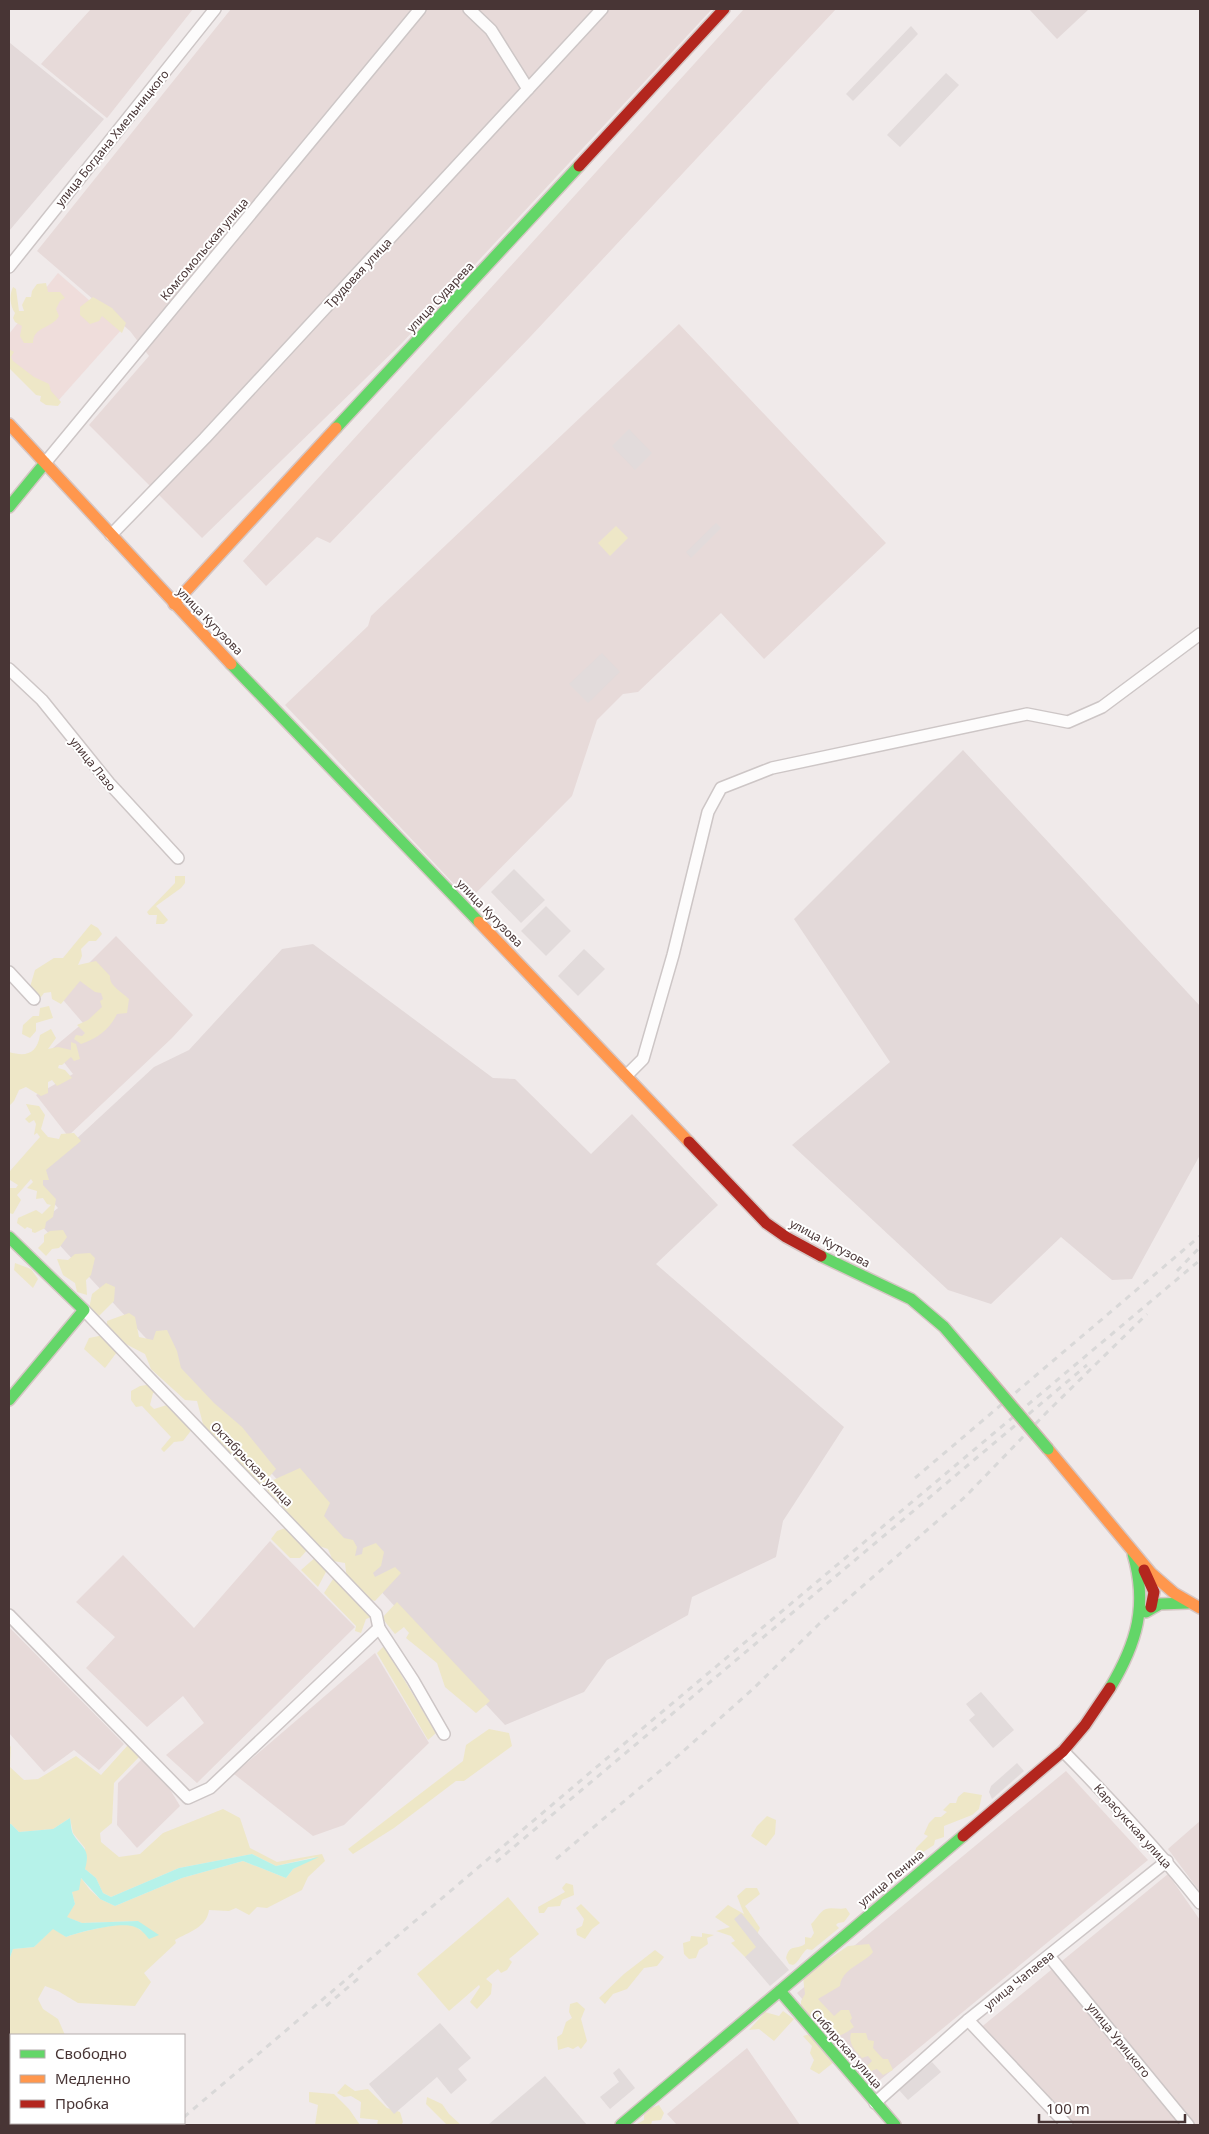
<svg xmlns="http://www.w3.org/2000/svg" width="1209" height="2134" font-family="'Noto Sans',sans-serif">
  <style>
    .residential { fill: #e7dad9 }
    .industrial { fill: #e3d9d9 }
    .education { fill: #efdddb }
    .green { fill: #eee7c7 }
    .parking { fill: #e2dbdb }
    .water { fill: #b6f2e9 }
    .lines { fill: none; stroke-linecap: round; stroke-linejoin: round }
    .street-casing { stroke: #cdc6c6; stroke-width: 14 }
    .fast-casing { stroke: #d5c6c4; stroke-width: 14 }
    .slow-casing { stroke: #d5c6c4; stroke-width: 14 }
    .jam-casing { stroke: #d5c6c4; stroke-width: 14 }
    .street { stroke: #fdfcfc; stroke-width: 11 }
    .fast { stroke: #63d668; stroke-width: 11 }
    .slow { stroke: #ff974d; stroke-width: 11 }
    .jam { stroke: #b3261e; stroke-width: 11 }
    .rail { stroke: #d9d8d8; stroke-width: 3; stroke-dasharray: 6 6; stroke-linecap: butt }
    .fast-bridge-casing { stroke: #d4b9b5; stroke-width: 14; stroke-linecap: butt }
    .fast-bridge { stroke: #63d668; stroke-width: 11 }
    .labels { text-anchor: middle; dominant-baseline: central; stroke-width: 4; stroke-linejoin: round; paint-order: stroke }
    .street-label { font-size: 12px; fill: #483535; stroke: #fff }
  </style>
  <rect width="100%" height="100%" fill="#f0eaea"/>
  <!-- residential -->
  <g class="residential">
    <polygon points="91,9 193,9 107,118 41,64"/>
    <polygon points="231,9 712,9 402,343 202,538 89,425 149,356 130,331 37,251"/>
    <polygon points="744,9 836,9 531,336 330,543 317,537 266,586 243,561"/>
    <polygon points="679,324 886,543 764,659 721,613 638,692 623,694 597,720 572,796 469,900 285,705 368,626 371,616"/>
    <polygon points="116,936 193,1015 172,1038 68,1136 36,1095 73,1074 53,1048 83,1023 58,994"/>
    <polygon points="270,1541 355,1627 197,1783 166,1755 204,1723 183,1696 147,1727 86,1668 115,1637 76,1602 123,1555 194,1628"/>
    <polygon points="9,1627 124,1744 99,1770 74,1750 44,1772 9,1733"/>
    <polygon points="375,1653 429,1743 344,1825 313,1836 234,1774"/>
    <polygon points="144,1757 165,1781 180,1806 137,1848 117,1825 118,1783"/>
    <polygon points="1066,1771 1148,1860 875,2084 797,1993"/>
    <polygon points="1200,1821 1200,1892 1168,1849"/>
    <polygon points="1168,1874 1200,1920 1200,2125 1066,2125 979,2029"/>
    <polygon points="747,2048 800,2125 677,2125 667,2114"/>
  </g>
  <!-- industrial -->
  <g class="industrial">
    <polygon points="1029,9 1089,9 1057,39"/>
    <polygon points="10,43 104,119 9,231 9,44"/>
    <polygon points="963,750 1200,1006 1200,1155 1132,1279 1112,1280 1061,1237 991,1304 948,1290 792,1145 890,1062 794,919"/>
    <polygon points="313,944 493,1078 515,1079 591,1154 632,1114 718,1205 656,1264 844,1427 783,1521 776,1557 692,1597 688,1615 607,1660 584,1692 505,1725 39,1223 58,1208 33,1179 154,1067 189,1050 282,949"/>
  </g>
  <!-- education -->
  <polygon class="education" points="58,273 122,329 57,402 9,362 9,334"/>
  <!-- green -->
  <g class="green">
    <path d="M 46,283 L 48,292 L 60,292 L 65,298 L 60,301 L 56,309 L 59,316 C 52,329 33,326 33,343 L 24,343 L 20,336 L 22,326 L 15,322 L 13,318 L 15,313 C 10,306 9,295 13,287 L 16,289 L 19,311 L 24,311 L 22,305 L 26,297 L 31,297 L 32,291 L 37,284 Z"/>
    <polygon points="93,297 112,308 126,323 122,333 102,316 99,321 90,324 80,315 80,307"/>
    <polygon points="9,349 14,352 11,357 13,361 34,377 49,384 51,391 61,402 58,406 46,405 40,401 41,396 36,395 9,368"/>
    <polygon points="616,526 628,538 610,556 598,543"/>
    <polygon points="175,876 185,876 185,883 181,888 156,906 168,920 164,924 156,924 157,915 149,915 147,912 175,883"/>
    <path d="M 91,924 L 98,928 L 102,934 L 96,941 L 89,941 L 81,949 L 82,956 L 78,965 L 96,961 L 110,976 C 109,986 122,992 129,999 L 127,1013 L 117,1014 C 109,1030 98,1038 81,1044 L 74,1039 L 76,1035 L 82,1036 L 85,1033 L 77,1025 L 88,1020 L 102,1007 L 100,1001 L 103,999 L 101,993 L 95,992 L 80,981 L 61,1004 L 52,999 L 51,992 L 44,993 L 38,1001 L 30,987 L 35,970 L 54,958 L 63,958 Z"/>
    <polygon points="49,1006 53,1018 36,1023 36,1031 30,1038 22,1034 23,1025 33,1016 39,1016 40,1008"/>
    <path d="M 51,1029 L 56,1038 L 48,1049 L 58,1047 L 71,1050 L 71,1042 L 76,1044 L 80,1059 L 74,1061 L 71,1057 L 62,1065 L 59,1065 L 58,1068 L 65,1070 L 72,1078 L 57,1086 L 52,1080 L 48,1082 L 48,1093 L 41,1096 L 26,1087 L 19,1090 L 14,1101 L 9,1106 L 9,1052 C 26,1057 37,1054 40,1035 Z"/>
    <polygon points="26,1104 39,1106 45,1115 41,1129 48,1137 59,1139 61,1134 74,1133 81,1141 46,1170 49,1180 43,1180 43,1185 56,1199 53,1217 46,1222 45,1228 35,1233 32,1232 32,1229 27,1227 25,1229 17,1223 18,1218 36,1210 42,1214 51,1205 47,1204 43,1198 36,1199 37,1191 27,1188 33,1182 31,1179 17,1195 21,1200 13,1214 9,1213 9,1188 16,1188 18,1185 10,1180 10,1171 40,1137 37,1133 34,1135 36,1124 34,1120 29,1123 25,1119 31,1114"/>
    <polygon points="63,1230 67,1237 59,1248 52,1249 46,1256 38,1248 44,1242 44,1235 50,1231"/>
    <polygon points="90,1253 95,1258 91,1275 86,1280 87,1295 77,1292 75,1283 63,1275 57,1259 68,1260 75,1254"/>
    <polygon points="15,1263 31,1269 38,1279 33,1288 14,1270"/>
    <polygon points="106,1283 115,1287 114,1301 99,1316 89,1309 92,1294"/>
    <polygon points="129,1313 135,1317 139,1337 153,1340 156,1331 167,1330 177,1351 181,1368 214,1403 242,1427 276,1469 262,1485 237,1462 227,1449 212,1437 203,1424 197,1401 185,1400 151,1369 145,1354 122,1342 107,1328 107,1321"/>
    <polygon points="104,1335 111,1339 117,1352 105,1368 84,1349 89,1338"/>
    <polygon points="153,1384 163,1394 153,1393 150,1405 154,1409 167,1405 193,1428 183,1441 174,1442 164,1452 161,1449 171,1437 142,1406 136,1407 131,1400 131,1391 140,1386"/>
    <path d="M 300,1468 L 330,1503 L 324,1516 L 344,1538 L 353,1540 L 357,1547 L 355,1556 L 362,1554 L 363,1548 L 376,1543 L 384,1552 L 381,1566 L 373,1573 L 375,1577 L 395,1567 L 401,1573 L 375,1601 C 353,1594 347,1587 345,1563 L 333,1561 L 328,1549 L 316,1545 L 267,1490 L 271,1481 Z"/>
    <polygon points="288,1527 308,1549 300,1558 290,1558 271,1539 277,1531"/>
    <polygon points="317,1556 329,1566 318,1587 301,1570"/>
    <polygon points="335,1576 374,1616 366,1619 361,1633 355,1631 356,1626 324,1593"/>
    <polygon points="397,1602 490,1701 476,1713 445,1687 437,1663 406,1638 409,1633 404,1627 395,1634 382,1618"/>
    <polygon points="384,1646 436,1733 428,1740 377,1653"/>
    <polygon points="489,1729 509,1733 512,1746 464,1781 456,1781 394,1828 353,1854 348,1849 463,1761 466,1745"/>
    <path d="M 9,1744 L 11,1747 L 10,1767 L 24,1780 L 38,1779 L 76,1756 L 101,1775 L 128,1745 L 140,1756 L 114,1783 L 112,1823 L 100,1833 L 101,1842 L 119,1857 L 140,1854 L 163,1833 L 223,1809 L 240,1818 L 250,1848 L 277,1862 L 322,1854 L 325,1861 L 308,1877 L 302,1890 L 267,1908 L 257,1907 L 249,1915 L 236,1908 L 229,1911 L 209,1910 C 207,1927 189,1932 175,1940 L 176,1943 L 144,1973 L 151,1982 L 135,2006 L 78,2003 L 58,1991 L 45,1986 L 38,1999 L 43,2009 L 58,2019 L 65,2035 L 11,2035 L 11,2072 L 9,2073 L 9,1960 L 13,1949 L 34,1947 L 53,1928 L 66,1937 C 79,1932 119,1922 133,1925 C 136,1926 140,1930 143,1932 L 138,1921 L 82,1923 L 66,1917 L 75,1904 L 72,1892 L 81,1878 L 90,1890 L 100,1899 L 115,1906 L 182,1878 L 243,1861 L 286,1878 L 293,1869 L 315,1857 L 276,1866 L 252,1854 L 179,1868 L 111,1897 L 103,1893 L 96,1878 L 85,1869 L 85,1848 L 73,1833 L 70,1818 L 53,1829 L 19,1832 L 11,1824 L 9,1824 Z"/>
    <polygon points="964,1792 982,1795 979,1809 972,1815 944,1826 944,1837 935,1840 934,1845 914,1858 916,1848 928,1836 924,1834 929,1823 935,1817 941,1817 947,1812 943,1810 950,1803 956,1803 958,1797"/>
    <polygon points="767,1816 776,1820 775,1834 766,1846 751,1836 757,1826"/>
    <polygon points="566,1883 573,1885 574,1895 562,1900 560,1906 548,1907 544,1913 539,1913 538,1907 565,1892 562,1888"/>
    <polygon points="746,1888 757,1888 760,1894 745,1906 760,1928 757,1934 758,1947 749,1961 731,1943 735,1941 731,1936 716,1931 730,1927 715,1917 728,1905 744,1914 737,1896"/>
    <polygon points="508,1897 539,1934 509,1959 512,1962 507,1970 501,1973 498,1969 486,1979 492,1984 491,1994 477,2009 470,2002 480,1987 479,1985 449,2011 417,1974"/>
    <polygon points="581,1904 600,1923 592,1929 585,1939 577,1935 576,1929 582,1926 584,1919 576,1908"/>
    <path d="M 846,1908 L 850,1914 L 844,1922 L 838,1923 L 836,1925 L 839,1928 L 812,1950 L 807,1949 C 801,1954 799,1962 793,1965 L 789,1964 L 786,1958 C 790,1943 795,1951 805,1944 L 805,1937 L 811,1938 L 814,1933 L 811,1924 C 816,1920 820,1911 826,1909 C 832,1907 840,1910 846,1908 Z"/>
    <polygon points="702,1933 714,1935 707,1938 708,1944 699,1950 696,1958 689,1959 684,1954 683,1943 690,1941 691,1936 702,1937"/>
    <path d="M 869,1944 L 873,1952 C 864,1964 842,1968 840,1986 L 818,1999 L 834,2016 L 841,2010 L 849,2010 L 852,2018 L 850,2021 L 854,2027 C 841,2037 835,2038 819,2034 L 834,2062 L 819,2074 L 810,2069 L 814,2060 L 810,2053 L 812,2046 L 803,2036 L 810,2034 L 801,2010 L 801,2001 L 805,1994 L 803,1977 L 848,1946 Z"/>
    <polygon points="655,1950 664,1957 657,1966 644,1968 627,1989 613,1994 605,2004 599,1998 624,1974"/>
    <polygon points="577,2002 585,2009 581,2019 587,2041 581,2049 578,2046 573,2049 568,2047 558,2050 557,2037 562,2034 566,2022 572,2018 569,2012 570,2004"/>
    <polygon points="783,2011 794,2019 774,2041 759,2029 749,2030 765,2012 779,2016"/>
    <path d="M 851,2033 L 866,2033 L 868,2040 L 874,2041 L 873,2048 L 883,2059 L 888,2059 L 893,2070 L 883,2075 L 877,2069 L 871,2071 L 867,2066 L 872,2061 L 868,2056 L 862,2058 C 855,2051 848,2043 851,2033 Z"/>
    <polygon points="345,2084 355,2091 368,2089 387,2108 400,2112 403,2122 401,2125 377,2125 378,2120 360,2118 361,2102 351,2096 344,2097 337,2093"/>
    <polygon points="309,2092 334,2094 349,2109 360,2125 315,2125 318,2105 309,2102"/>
    <polygon points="427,2097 442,2104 449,2114 461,2125 447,2125 426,2104"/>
    <polygon points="659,2105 664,2113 661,2120 652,2121 651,2125 635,2125 644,2120 644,2115 651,2108"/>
  </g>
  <!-- parking -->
  <g class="parking">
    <polygon points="911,26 918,34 853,101 846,94"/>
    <polygon points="946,73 959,85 900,147 887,135"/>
    <polygon points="629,429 652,453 635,470 612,446"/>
    <polygon points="716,523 721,528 691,558 686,552"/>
    <polygon points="602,653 620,672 588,703 569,684"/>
    <polygon points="514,869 545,900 521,923 491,892"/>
    <polygon points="546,906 571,931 546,956 521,931"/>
    <polygon points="584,949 605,969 578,996 558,976"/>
    <polygon points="981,1692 1014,1730 993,1748 969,1720 975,1715 966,1704"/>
    <polygon points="1017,1763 1024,1771 992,1799 989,1792 991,1786"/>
    <polygon points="741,1913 789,1970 770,1986 745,1957 756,1947 734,1919"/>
    <polygon points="440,2023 471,2058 458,2069 467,2080 451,2094 437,2077 394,2114 369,2084"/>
    <polygon points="932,2062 941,2072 908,2100 899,2090"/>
    <polygon points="619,2068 635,2088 610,2109 600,2097 619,2082 613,2073"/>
    <polygon points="545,2076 587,2125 490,2125 489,2124"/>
  </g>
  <!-- water -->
  <path class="water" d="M 70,1818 C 71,1823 71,1830 73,1834 C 82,1849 91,1848 85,1869 L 96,1878 L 103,1893 L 111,1897 L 179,1868 L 252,1854 L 276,1866 L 319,1857 L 293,1869 L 286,1878 L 243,1861 L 182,1878 L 115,1906 L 100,1899 L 81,1878 L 79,1890 L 72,1892 L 75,1904 L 67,1917 L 82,1923 L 138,1921 L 159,1935 L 149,1939 C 145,1934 141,1929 135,1927 C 122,1921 79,1932 66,1937 L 53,1929 L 34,1947 L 13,1949 L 9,1960 L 9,1824 L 11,1824 L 19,1832 L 53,1829 Z"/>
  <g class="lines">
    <!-- street casing -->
    <g class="street-casing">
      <g id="street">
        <polyline points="469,9 491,30 528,89"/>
        <polyline points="9,267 215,9"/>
        <polyline points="45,463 420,9"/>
        <polyline points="111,535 205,438 602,9"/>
        <polyline points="9,669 42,700 109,783 178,858"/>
        <polyline points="9,972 34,999"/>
        <polyline points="626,1076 643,1059 673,955 708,812 721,788 772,768 1027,714 1068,722 1102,707 1200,634"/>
        <polyline points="84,1310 376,1614 379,1628 413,1680 444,1734"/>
        <polyline points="9,1615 188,1798 210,1788 379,1628"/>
        <path d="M 1063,1751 C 1111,1800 1158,1850 1200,1903"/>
        <polyline points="1049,1956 1188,2125"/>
        <polyline points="968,2020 1067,2125"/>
        <polyline points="875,2103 968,2020 1167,1861"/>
      </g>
    </g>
    <!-- fast casing -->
    <g class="fast-casing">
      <g id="fast">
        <polyline points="336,428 579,166"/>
        <polyline points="9,507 45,463"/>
        <polyline points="231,664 479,922"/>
        <polyline points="9,1237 84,1310 9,1400"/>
        <polyline points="821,1256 911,1299 944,1327 986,1376"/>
        <polyline points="1146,1612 1160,1604 1188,1603"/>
        <path d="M 1110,1688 C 1137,1643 1148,1605 1133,1554"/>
        <polyline points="780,1991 895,2125"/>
        <polyline points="621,2125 963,1836"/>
      </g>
    </g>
    <!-- slow casing -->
    <g class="slow-casing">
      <g id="slow">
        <polyline points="9,424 231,664"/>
        <polyline points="174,604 336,428"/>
        <polyline points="479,922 689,1142"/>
        <polyline points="1048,1449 1151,1573 1174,1593 1200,1608"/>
      </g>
    </g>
    <!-- jam casing -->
    <g class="jam-casing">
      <g id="jam">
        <polyline points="579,166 724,9"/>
        <polyline points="689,1142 766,1223 786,1237 821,1256"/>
        <polyline points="1144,1570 1154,1592 1151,1607"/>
        <polyline points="963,1836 1063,1751 1085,1725 1110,1688"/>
      </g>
    </g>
    <!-- street -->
    <use href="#street" class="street"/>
    <!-- fast -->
    <use href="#fast" class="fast"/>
    <!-- slow -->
    <use href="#slow" class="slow"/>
    <!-- jam -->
    <use href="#jam" class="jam"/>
    <!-- rail -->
    <g class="rail">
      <polyline points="1177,1271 1200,1247"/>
      <polyline points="915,1478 1200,1236"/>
      <polyline points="556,1859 680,1754 753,1689 819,1624 965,1497 1048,1411 1147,1314"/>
      <polyline points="496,1862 1087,1365"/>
      <polyline points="326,2006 360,1977"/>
      <polyline points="184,2117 612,1754 1200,1260"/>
      <polyline points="25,2125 28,2123"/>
      <polyline points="174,2125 177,2123"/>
    </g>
    <!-- fast-bridge casing -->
    <g class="fast-bridge-casing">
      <polyline id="fast-bridge" points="986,1376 1048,1449"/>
    </g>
    <!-- fast-bridge -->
    <use href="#fast-bridge" class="fast-bridge"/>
  </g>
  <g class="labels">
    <!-- street labels -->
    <g class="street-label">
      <text transform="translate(112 138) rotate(-51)">улица Богдана Хмельницкого</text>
      <text transform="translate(204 249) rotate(-50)">Комсомольская улица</text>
      <text transform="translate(358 273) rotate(-47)">Трудовая улица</text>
      <text transform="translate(440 297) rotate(-47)">улица Сударева</text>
      <text transform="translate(210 621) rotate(46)">улица Кутузова</text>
      <text transform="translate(93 764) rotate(51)">улица Лазо</text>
      <text transform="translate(490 913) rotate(46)">улица Кутузова</text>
      <text transform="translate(830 1243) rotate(28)">улица Кутузова</text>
      <text transform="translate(252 1464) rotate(46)">Октябрьская улица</text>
      <text transform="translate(1133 1826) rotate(48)">Карасукская улица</text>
      <text transform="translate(891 1878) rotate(-40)">улица Ленина</text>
      <text transform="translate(1019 1980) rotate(-39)">улица Чапаева</text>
      <text transform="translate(1119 2040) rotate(51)">улица Урицкого</text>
      <text transform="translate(847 2049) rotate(49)">Сибирская улица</text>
    </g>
  </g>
  <!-- border -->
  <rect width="1209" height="2134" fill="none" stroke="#483535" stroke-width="20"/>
  <!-- legend -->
  <rect x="10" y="2034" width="175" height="90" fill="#ffffff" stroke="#b6aeae"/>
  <rect x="20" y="2050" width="25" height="8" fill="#63d668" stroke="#b6aeae"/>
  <text x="55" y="2059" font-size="15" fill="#483535">Свободно</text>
  <rect x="20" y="2075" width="25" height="8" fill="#ff974d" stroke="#b6aeae"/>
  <text x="55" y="2084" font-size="15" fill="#483535">Медленно</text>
  <rect x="20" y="2100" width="25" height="8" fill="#b3261e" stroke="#b6aeae"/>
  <text x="55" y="2109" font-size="15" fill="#483535">Пробка</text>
  <!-- scale -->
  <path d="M1039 2114v8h146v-8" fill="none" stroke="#483535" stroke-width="2.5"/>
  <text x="1046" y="2114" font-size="15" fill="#483535" stroke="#ffffff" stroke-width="4" paint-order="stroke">100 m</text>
</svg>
